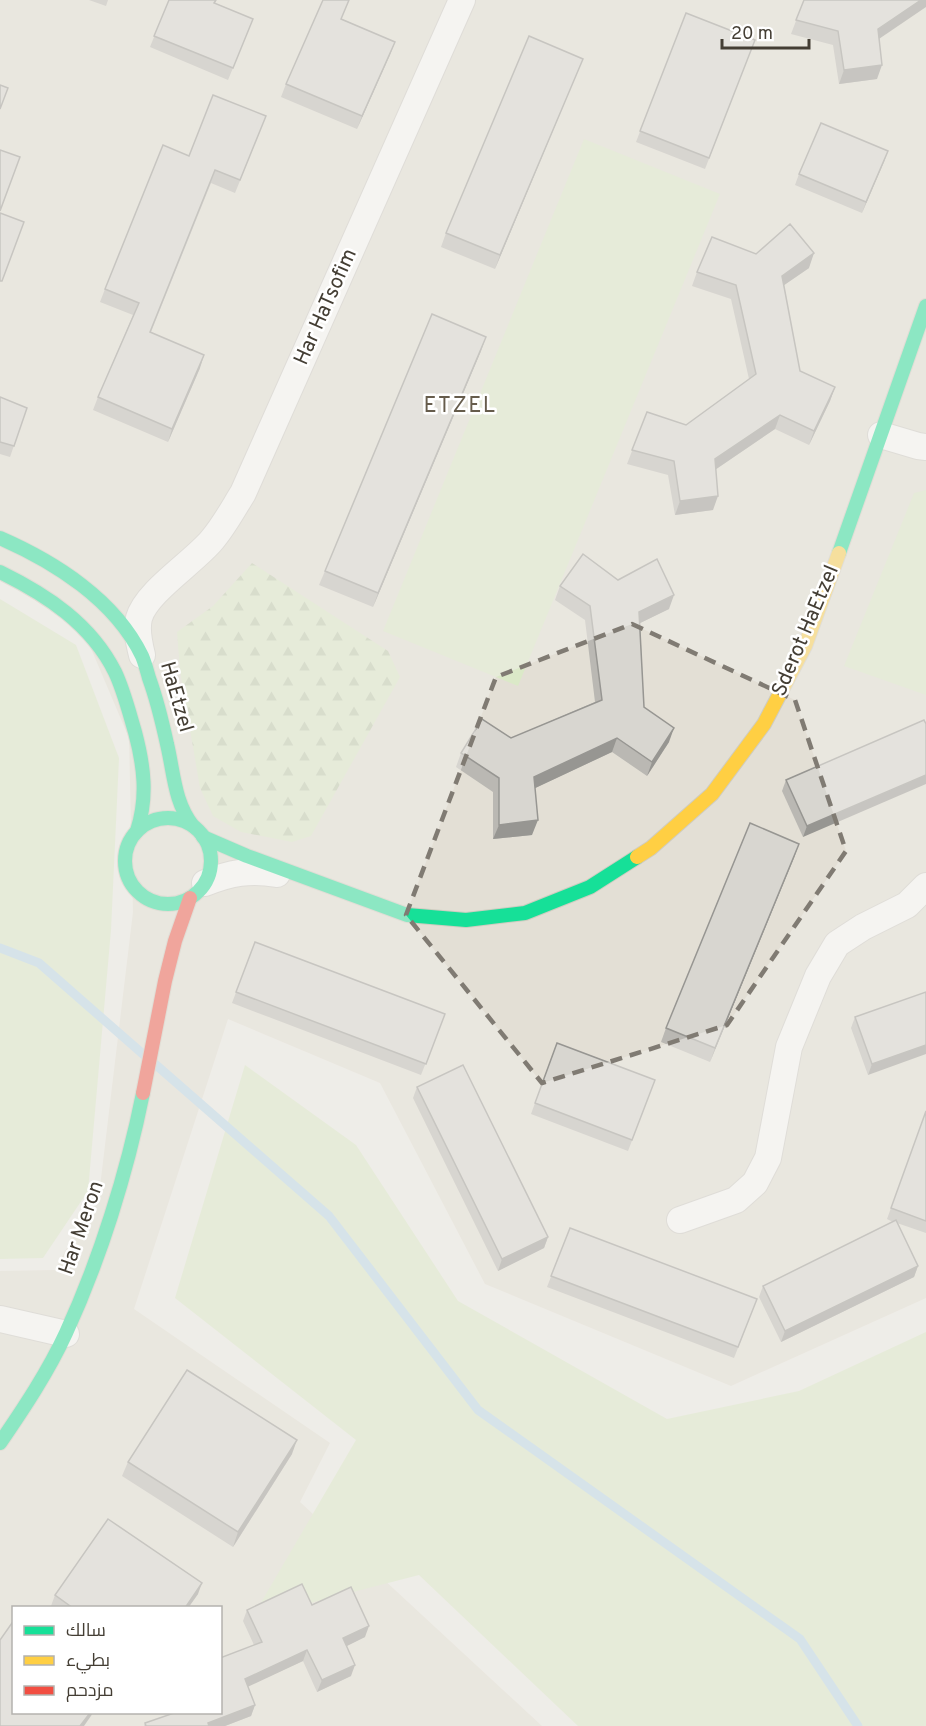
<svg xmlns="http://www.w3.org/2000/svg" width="926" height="1726" font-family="Overpass,Cairo,sans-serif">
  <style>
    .residential { fill: #e3dfd5; fill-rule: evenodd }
    .green { fill: #dbe9c8 }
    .forest { fill: url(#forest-firs) }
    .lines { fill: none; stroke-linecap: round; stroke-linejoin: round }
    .stream { stroke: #b8d7ec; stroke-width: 9 }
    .street-casing { stroke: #cccac5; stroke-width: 28 }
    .fast-casing { stroke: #cfccc0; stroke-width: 16 }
    .slow-casing { stroke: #cfccc0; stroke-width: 16 }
    .jam-casing { stroke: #cfccc0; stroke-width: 16 }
    .street { stroke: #fcfcfc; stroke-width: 26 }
    .fast { stroke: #16e098; stroke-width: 14 }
    .slow { stroke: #ffcf43; stroke-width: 14 }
    .jam { stroke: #f24e42; stroke-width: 14 }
    .wall { fill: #bab8b3 }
    .shaded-wall { fill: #979692 }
    .building { fill: #d8d6d0; stroke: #979692; stroke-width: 1.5 }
    .marked { fill: none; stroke: #807b73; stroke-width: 4.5; stroke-dasharray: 12 8; stroke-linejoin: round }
    .labels { text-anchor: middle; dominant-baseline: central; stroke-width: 5; stroke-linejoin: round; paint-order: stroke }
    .street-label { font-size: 21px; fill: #443e34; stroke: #fff }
    .neighbourhood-label { font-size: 22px; letter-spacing: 1.5px; fill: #665c4c; stroke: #fff }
  </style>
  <defs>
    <pattern id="forest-firs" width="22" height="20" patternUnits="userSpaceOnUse" patternTransform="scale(1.5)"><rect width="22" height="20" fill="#dbe9c8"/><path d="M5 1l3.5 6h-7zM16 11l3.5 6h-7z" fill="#bdc9ac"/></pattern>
  </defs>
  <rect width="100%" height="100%" fill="#eeede8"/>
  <!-- residential -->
  <path class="residential" d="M 0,0 L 926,0 L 926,1298 L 731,1386 L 485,1284 L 380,1083 L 228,1019 L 134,1309 L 330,1443 L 300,1502 L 542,1726 L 0,1726 L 0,1271 L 55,1270 L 100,1187 L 133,912 L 129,738 L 84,632 L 0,578 ZM 14,1608 L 220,1608 L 220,1712 L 14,1712 Z"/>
  <!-- green -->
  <g class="green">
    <polygon points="584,139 720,194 518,686 383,631"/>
    <polygon points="926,490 926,695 844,666 914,493"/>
    <polygon points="0,599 76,645 119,758 111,930 88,1191 43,1258 0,1259"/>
    <polygon points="245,1065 356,1145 458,1301 667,1419 799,1391 926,1332 926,1726 578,1726 419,1575 252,1618 356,1440 175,1298"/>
  </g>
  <!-- forest -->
  <polygon class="forest" points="252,563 388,651 400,677 311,836 292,842 241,832 213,816 200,788 180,671 177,632 213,606"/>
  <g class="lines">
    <!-- stream -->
    <g class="stream">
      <polyline points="0,948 39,963 144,1055"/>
      <polyline points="155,1064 329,1216 478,1410 800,1639 858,1726"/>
    </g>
    <!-- street casing -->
    <g class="street-casing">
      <g id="street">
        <polyline points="881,435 918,446 926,447"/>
        <path d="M 142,655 C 139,643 136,630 139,618 C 146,592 194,562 212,540 C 224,526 233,509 243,493 L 462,0"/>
        <path d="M 205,883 C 230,873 250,869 277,874"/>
        <polyline points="680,1220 736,1200 755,1183 768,1158 789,1047 818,976 837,944 863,927 907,905 926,886"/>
        <polyline points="0,1319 66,1334"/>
      </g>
    </g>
    <!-- fast casing -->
    <g class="fast-casing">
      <g id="fast">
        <path d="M 0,538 C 55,562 115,600 142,656 C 145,663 147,671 149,678 C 157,700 162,721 167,744 C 174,773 174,802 193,826"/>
        <polyline points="839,553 926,306"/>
        <path d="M 0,572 C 47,595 91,624 115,672 C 124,691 129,712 135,732 C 144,766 148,797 137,831"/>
        <circle cx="168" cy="861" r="43"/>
        <polyline points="203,837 247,856 407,915 466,920 525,913 590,887 637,857"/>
        <path d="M 0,1443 C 24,1408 48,1372 66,1333 C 100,1259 127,1173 143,1093"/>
      </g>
    </g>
    <!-- slow casing -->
    <g class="slow-casing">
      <polyline id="slow" points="637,857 651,848 712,794 764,724 805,646 839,553"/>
    </g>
    <!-- jam casing -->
    <g class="jam-casing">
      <polyline id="jam" points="143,1093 165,981 175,941 190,898"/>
    </g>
    <!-- street -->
    <use href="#street" class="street"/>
    <!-- fast -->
    <use href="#fast" class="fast"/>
    <!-- slow -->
    <use href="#slow" class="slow"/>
    <!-- jam -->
    <use href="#jam" class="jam"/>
  </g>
  <!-- wall -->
  <g class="wall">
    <polygon points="89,0 108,0 106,6"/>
    <polygon points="169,0 216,0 215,3 253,19 228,80 150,47"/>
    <polygon points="804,0 879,39 877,79 839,84 833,45 791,34"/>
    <polygon points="686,13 755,40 705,169 636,142"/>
    <polygon points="342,19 395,42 357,129 281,97 286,84"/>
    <polygon points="583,59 495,269 441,247 446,233"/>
    <polygon points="261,129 235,193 211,183 151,332 200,368 168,442 93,410 98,397 133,315 100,302 105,289 189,156"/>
    <polygon points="888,151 862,213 795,185 799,174"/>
    <polygon points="756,254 809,268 784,285 800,371 835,387 830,401 809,445 775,429 716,469 713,510 675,515 668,475 627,464 647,412 686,425 749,379 731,299 692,286 697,272"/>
    <polygon points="481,351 373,607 319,585 325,571"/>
    <polygon points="0,397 27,408 10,457 0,454"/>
    <polygon points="618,580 669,609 640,623 644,707 669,742 647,776 612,752 535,788 532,835 493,839 493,792 456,767 461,753 511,738 595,702 585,620 555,600 560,586"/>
    <polygon points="924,720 803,837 782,791 786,780"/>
    <polygon points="799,844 710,1062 661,1042 666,1028"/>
    <polygon points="255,942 445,1014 421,1075 232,1003"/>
    <polygon points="926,992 868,1075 851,1028 855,1017"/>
    <polygon points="557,1043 655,1080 628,1151 531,1114"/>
    <polygon points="417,1087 548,1237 544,1248 498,1271 413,1098"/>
    <polygon points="926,1111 926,1233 897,1223 918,1266 914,1277 781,1342 759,1297 763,1286 893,1222 887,1219"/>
    <polygon points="570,1228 757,1299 734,1358 547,1287"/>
    <polygon points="292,1454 233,1547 122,1476 128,1462"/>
    <polygon points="198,1594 188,1608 53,1608 51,1606 55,1595"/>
    <polygon points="312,1605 365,1637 346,1646 351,1676 317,1692 303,1661 248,1686 255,1705 251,1716 225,1726 144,1726 145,1723 220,1713 254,1645 243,1621 247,1610"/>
  </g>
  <!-- shaded-wall -->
  <g class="shaded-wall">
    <polygon points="921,0 926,0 926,7 873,43 878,29"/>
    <polygon points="395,42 390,55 357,129 362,116"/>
    <polygon points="583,59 577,73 495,269 500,255"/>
    <polygon points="882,65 877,79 839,84 844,70"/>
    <polygon points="888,151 884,162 862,213 866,202"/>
    <polygon points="814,253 809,268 777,290 782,276"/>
    <polygon points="486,337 481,351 373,607 378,593"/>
    <polygon points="204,355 200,368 168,442 172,429"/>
    <polygon points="835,387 830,401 809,445 814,431"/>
    <polygon points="780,415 775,429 709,474 715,459"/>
    <polygon points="718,496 713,510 675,515 680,501"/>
    <polygon points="674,595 669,609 634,626 639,612"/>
    <polygon points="674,728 669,742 647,776 652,762"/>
    <polygon points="617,738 612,752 529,791 534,777"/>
    <polygon points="926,775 926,784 803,837 807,826"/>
    <polygon points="538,820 532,835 493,839 499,825"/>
    <polygon points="799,844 794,858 710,1062 715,1048"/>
    <polygon points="926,1045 926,1054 868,1075 872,1064"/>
    <polygon points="548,1237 544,1248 498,1271 502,1259"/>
    <polygon points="918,1266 914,1277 781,1342 785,1331"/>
    <polygon points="297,1440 292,1454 233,1547 238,1532"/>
    <polygon points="202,1583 198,1594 188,1608 185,1608"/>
    <polygon points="369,1626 365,1637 339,1650 343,1638"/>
    <polygon points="307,1650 303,1661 241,1690 245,1679"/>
    <polygon points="355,1665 351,1676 317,1692 322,1680"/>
    <polygon points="255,1705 251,1716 225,1726 207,1726 208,1723"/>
    <polygon points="90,1713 93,1713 84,1726 80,1726"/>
  </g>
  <!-- building -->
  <g class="building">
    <polygon points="169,0 216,0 214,3 253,19 233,68 154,36"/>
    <polygon points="323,0 349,0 341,19 395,42 362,116 286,84"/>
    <polygon points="804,0 921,0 878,29 882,65 844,70 838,31 796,20"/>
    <polygon points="686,13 755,40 709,158 640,131"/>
    <polygon points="529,36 583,59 500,255 446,233"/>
    <polygon points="0,85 8,88 0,109"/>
    <polygon points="213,95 266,116 240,180 215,170 150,332 204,355 172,429 98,397 139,303 105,289 163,145 189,156"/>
    <polygon points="821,123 888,151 866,202 799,174"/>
    <polygon points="0,150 20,157 0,211"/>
    <polygon points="0,213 24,222 2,281 0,281"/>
    <polygon points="790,224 814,253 782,276 800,371 835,387 814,431 780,415 715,459 718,496 680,501 674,461 632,450 647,412 686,425 756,374 736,285 697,272 712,237 756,254"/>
    <polygon points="432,314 486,337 378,593 325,571"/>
    <polygon points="0,397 27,408 14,446 0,442"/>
    <polygon points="583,554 618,580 657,559 674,595 639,612 644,707 674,728 652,762 617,738 534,777 538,820 499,825 499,778 461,753 482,719 511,738 602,700 590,606 560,586"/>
    <polygon points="924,720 926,724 926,775 807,826 786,780"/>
    <polygon points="750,823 799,844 715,1048 666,1028"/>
    <polygon points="255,942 445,1014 426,1064 236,992"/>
    <polygon points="926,992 926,1045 872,1064 855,1017"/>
    <polygon points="557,1043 655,1080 632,1140 535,1103"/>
    <polygon points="463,1065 548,1237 502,1259 417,1087"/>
    <polygon points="926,1111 926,1221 891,1208"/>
    <polygon points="896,1220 918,1266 785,1331 763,1286"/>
    <polygon points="570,1228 757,1299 738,1347 551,1276"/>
    <polygon points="187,1370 297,1440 238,1532 128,1462"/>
    <polygon points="108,1519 202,1583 185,1608 73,1608 55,1595"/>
    <polygon points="302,1584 312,1605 351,1587 369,1626 343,1638 355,1665 322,1680 307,1650 245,1679 255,1705 208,1723 209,1726 146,1726 145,1723 174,1713 220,1713 220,1658 262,1642 247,1610"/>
    <polygon points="12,1623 14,1624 14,1713 90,1713 80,1726 0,1726 0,1640"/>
  </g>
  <!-- marked area -->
  <path d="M0 0H926V1726H0ZM 632,624 L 795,700 L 846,851 L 727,1025 L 542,1083 L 406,915 L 496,677 Z" fill="#eeede8" fill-opacity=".55" fill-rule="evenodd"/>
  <path class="marked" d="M 632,624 L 795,700 L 846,851 L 727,1025 L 542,1083 L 406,915 L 496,677 Z"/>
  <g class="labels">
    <!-- street labels -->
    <g class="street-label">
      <text transform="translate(326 307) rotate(-66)">Har HaTsofim</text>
      <text transform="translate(806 631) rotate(-67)">Sderot HaEtzel</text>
      <text transform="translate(176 697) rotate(74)">HaEtzel</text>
      <text transform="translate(82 1228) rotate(-71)">Har Meron</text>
    </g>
    <!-- neighbourhood labels -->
    <g class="neighbourhood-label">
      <text x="460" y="406">ETZEL</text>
    </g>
  </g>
  <!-- legend -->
  <rect x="12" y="1606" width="210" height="108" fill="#ffffff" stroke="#b4b2ae" stroke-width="1.5"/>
  <rect x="24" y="1626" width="30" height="9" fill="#16e098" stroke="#b4b2ae" stroke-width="1.5"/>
  <text x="66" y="1636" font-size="18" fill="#443e34">سالك</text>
  <rect x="24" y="1656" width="30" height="9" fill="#ffcf43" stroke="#b4b2ae" stroke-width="1.5"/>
  <text x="66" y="1666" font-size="18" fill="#443e34">بطيء</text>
  <rect x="24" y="1686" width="30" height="9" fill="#f24e42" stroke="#b4b2ae" stroke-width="1.5"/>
  <text x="66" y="1696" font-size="18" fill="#443e34">مزدحم</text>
  <!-- scale -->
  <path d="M722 39v9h87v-9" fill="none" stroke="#443e34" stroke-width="3"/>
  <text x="731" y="39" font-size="18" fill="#443e34" stroke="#ffffff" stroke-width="4.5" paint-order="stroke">20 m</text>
</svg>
